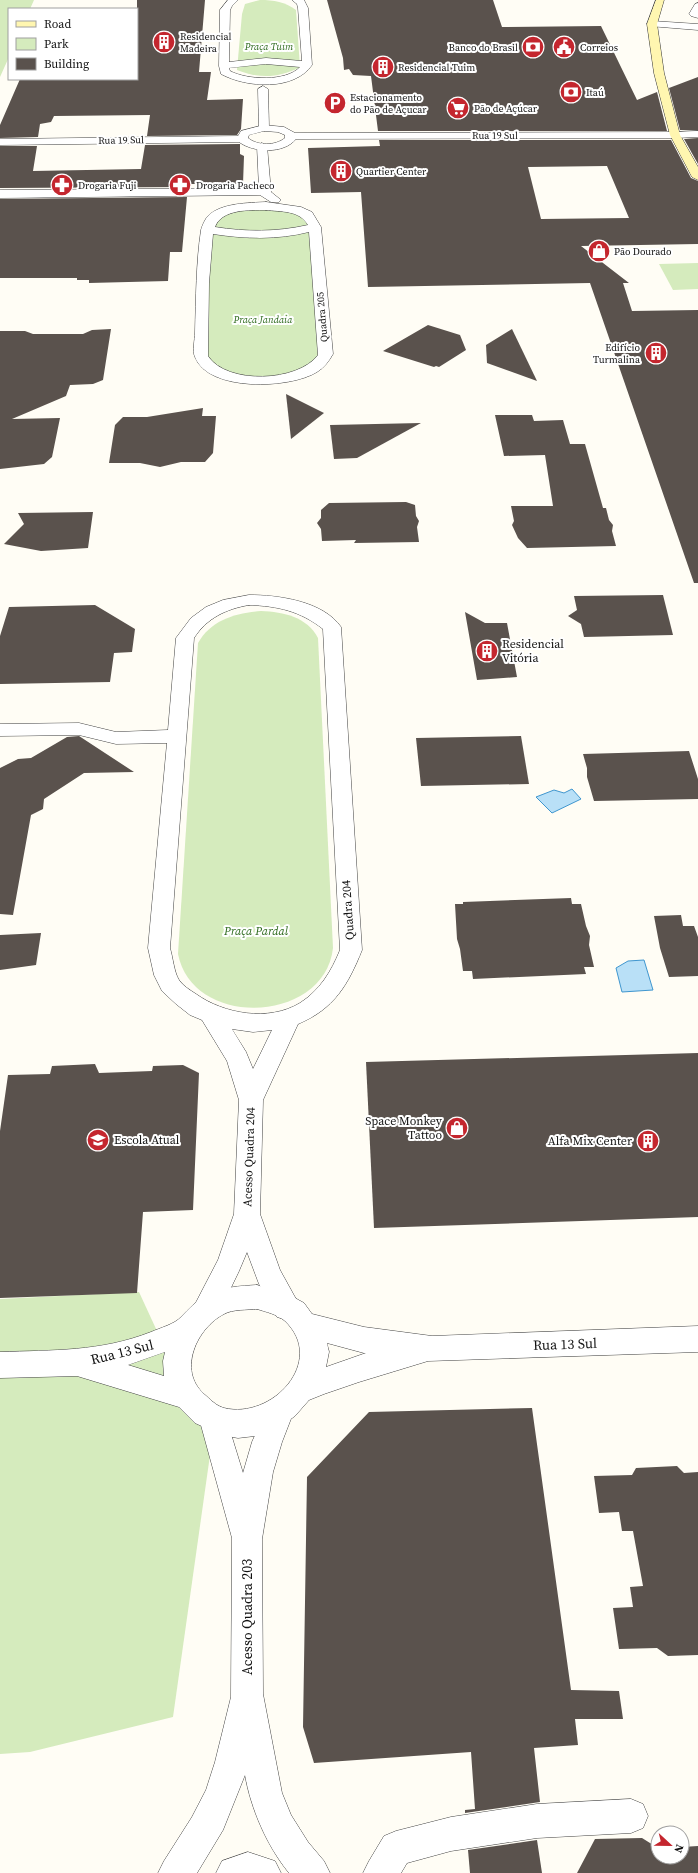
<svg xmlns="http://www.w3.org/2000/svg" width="698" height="1873" font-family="'Source Serif 4',serif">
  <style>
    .green { fill: #d5ebbd }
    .water { fill: #b9e0f7; stroke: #3f96cf }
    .building { fill: #5a524d; fill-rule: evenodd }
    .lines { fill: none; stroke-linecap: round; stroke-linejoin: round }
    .minor-casing { stroke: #444; stroke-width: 1 }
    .tertiary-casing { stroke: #444; stroke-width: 1 }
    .secondary-casing { stroke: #333; stroke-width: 1 }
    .minor { fill: #fff; fill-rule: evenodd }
    .tertiary { fill: #fff; fill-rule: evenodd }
    .secondary { fill: #fff6b0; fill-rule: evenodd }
    .labels { text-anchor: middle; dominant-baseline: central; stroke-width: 4; stroke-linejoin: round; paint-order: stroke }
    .far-poi-label { font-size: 10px; fill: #111; stroke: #fff; text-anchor: start }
    .far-park-label { font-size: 10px; font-style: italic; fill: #2f6b1f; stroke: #fff }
    .far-street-label { font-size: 10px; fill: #111; stroke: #fff }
    .poi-label { font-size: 12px; fill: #111; stroke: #fff; text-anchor: start }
    .street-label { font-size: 12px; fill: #111; stroke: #fff }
    .park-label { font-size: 12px; font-style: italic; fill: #2f6b1f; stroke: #fff }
    .near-street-label { font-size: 14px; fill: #111; stroke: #fff }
  </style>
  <rect width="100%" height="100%" fill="#fffdf5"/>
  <!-- green -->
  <g class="green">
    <polygon points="0,0 34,0 30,9 9,9 9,57 0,77"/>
    <path d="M 260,0 C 274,0 285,2 296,10 L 300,67 C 279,78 260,79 237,70 L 242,14 L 245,4 Z"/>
    <polygon points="252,207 308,215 320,363 280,378 221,375 201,356 212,219"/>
    <polygon points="698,263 698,289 673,290 659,264"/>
    <path d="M 261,611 C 284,612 307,617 318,638 L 333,948 C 325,1023 193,1030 178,954 L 198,643 C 211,620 235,613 261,611 Z"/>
    <polygon points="139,1292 211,1448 173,1717 30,1752 0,1754 0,1299"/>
  </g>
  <!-- water -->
  <g class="water">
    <polygon points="572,789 581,799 552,813 536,797 554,790 564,793"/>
    <polygon points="644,960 653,990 622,992 616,968 628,961"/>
  </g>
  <!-- building -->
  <g class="building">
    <polygon points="137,0 205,0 199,72 211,72 207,100 243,99 241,129 237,135 147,136 150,115 54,116 51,122 40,124 38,137 0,138 0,125 20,79 137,79"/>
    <polygon points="327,0 493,0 502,27 601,26 637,100 657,92 667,131 378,131 371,76 353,75 349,69 344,70 343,58"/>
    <polygon points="698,77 698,130 680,130 669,88"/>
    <polygon points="698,138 698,164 684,139"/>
    <path d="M 379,140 L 671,140 L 691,178 L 698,181 L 698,244 L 581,246 L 629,283 L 623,283 L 632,311 L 698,310 L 698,583 L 694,583 L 590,283 L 368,287 L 361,192 L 311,193 L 308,148 L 380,146 ZM 607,166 L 629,218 L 541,219 L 528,167 Z"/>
    <polygon points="239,144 240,144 240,154 244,156 243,184 188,184 188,187 0,188 0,146 37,146 33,171 141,169 145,145"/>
    <polygon points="187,197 182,252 170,252 168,281 89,283 89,280 77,280 77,278 0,278 0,199"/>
    <polygon points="428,325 460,335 466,350 439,367 436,366 434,367 383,351"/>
    <polygon points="111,329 103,380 93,384 70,385 66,396 12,419 60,418 52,457 44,464 0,469 0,331 25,331 33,334 83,334 92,330"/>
    <polygon points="512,329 537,381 487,363 486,345"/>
    <polygon points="286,394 324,413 291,439"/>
    <polygon points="203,408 202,416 216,416 213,453 205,462 181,462 160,467 140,463 109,463 115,425 123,417 147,417"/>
    <polygon points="495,415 532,415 534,421 563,420 570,444 585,444 603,508 606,508 609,520 613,525 612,531 616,546 527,548 518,538 512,525 514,521 511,506 553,506 545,455 504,456"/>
    <polygon points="421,423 357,458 334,459 330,425"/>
    <polygon points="406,502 415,505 416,516 419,521 417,527 419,542 354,543 356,540 322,541 321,529 317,523 321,518 321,510 329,503"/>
    <polygon points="93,512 88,548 41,551 4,544 24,524 18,513"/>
    <polygon points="663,595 673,635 584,637 581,624 568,616 577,610 574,596"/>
    <polygon points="95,605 135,629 132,652 114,653 110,682 0,684 0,636 9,607"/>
    <polygon points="465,612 485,623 507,623 517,677 477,680"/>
    <polygon points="79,736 134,772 84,773 44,799 43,809 31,815 13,915 0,914 0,768 18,759 31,758 67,737"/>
    <polygon points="521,736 529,784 421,786 416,738"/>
    <polygon points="689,751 698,779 698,799 594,801 587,777 587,768 583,754"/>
    <polygon points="571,898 572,904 581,904 586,926 590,936 589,945 594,967 584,967 586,974 473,979 472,971 463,971 460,949 457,939 455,904 463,904 463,902"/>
    <polygon points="681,915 683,926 694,926 698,937 698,976 669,977 660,948 654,916"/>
    <polygon points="41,933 36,965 0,970 0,935"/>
    <polygon points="698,1053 698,1217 374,1228 366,1062"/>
    <polygon points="95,1064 99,1073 152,1071 153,1066 183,1065 199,1073 193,1210 143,1212 137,1293 0,1298 0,1131 8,1075 50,1074 52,1066"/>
    <polygon points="532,1408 571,1690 619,1691 623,1719 575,1719 578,1745 534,1748 540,1802 465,1813 465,1810 475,1809 471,1752 314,1763 303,1727 307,1477 369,1412"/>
    <polygon points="677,1466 684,1473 698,1472 698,1655 668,1656 657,1648 619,1649 613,1608 633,1607 630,1587 643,1586 633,1531 622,1531 619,1512 599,1513 594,1476 632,1475 636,1468"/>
    <polygon points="642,1838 658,1848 658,1857 682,1857 682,1847 698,1846 698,1873 577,1873 595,1839"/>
    <polygon points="537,1840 542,1873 470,1873 468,1850"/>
  </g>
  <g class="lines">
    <!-- minor casing -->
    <g class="minor-casing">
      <g id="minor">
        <path d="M 228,0 L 238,0 L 232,6 L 230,10 L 229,62 L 266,58 L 302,61 L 298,8 L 297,4 L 292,0 L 304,0 L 308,8 L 312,65 C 294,91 247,88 221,74 L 219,66 L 220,10 ZM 266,64 L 300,67 C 286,82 247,80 230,71 L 229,68 Z"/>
        <polygon points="698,3 698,18 691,16 689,14 695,4"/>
        <polygon points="652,21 698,24 698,30 649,26 647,24"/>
        <polygon points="263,86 268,89 269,128 264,131 259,128 258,89"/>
        <polygon points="698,131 698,137 675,138 670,135 675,132"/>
        <polygon points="262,143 267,146 271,192 281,200 279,202 271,202 260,195 0,198 0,190 259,188 257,146"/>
        <path d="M 266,202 L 301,207 L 312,212 L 321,227 L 333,354 C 329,361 324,368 317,372 C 290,389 208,392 195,357 C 192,351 195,339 195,333 C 196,298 196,263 201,230 C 202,226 205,219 208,216 C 221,203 248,203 266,202 ZM 266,210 C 282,212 299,210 308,225 C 277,232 246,232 215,227 C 222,209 249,210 266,210 ZM 309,232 L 318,355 C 298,382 227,385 208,356 L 209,283 L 213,234 C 246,239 277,240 309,232 Z"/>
        <path d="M 249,595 C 278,595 323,601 341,627 L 362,950 C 348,985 334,1009 298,1024 L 263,1100 L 260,1214 L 280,1270 L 301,1308 L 297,1317 L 287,1320 L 277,1317 L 259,1284 L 247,1252 L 239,1271 L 216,1319 L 206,1322 L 196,1319 L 192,1310 L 218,1260 L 234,1214 L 239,1100 L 227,1061 L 202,1020 L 190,1015 L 176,1004 L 162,991 L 154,975 L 148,948 L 167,743 L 116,744 L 79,735 L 0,736 L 0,724 L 79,723 L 116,732 L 168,730 L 176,638 L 191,618 L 206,607 L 223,600 ZM 249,605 C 278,606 300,611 323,629 L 340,950 C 331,972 320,990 300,1003 C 269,1022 224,1014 196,994 C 190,990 183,986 179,980 C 174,972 173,958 170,948 L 194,638 C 207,618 226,609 249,605 ZM 232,1029 L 253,1032 L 272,1030 L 253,1069 L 246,1052 Z"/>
        <path d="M 280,1397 L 290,1401 L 294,1411 L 282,1442 L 273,1472 L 262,1539 L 263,1694 L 282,1793 L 291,1815 L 308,1842 L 324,1861 L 330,1873 L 289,1873 C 267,1846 251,1809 245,1775 L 223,1830 L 197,1873 L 158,1873 L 164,1861 L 192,1817 L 206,1790 L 215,1762 L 231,1697 L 232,1538 L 199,1418 L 203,1408 L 213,1404 L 223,1408 L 243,1473 L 252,1442 L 270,1401 Z"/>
        <polygon points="631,1799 643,1804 648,1816 643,1828 631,1833 537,1838 451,1851 407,1863 401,1873 363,1873 369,1861 384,1836 396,1831 451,1817 537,1804"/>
        <polygon points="248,1852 275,1861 281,1873 216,1873 222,1861"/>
      </g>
    </g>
    <!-- tertiary casing -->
    <g class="tertiary-casing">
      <g id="tertiary">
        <path d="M 264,125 L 284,127 L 295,133 L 675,132 L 680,135 L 675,138 L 296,139 C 284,154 254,153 239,142 L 0,145 L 0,139 L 238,136 L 241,131 ZM 264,131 L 278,132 L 285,135 L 285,138 C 275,146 258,146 248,138 L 249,135 Z"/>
        <path d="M 257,1285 L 295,1298 L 304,1303 L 312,1314 L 364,1327 L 432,1336 L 698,1326 L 698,1352 L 428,1361 L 359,1382 L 324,1394 L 309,1400 L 295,1416 L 281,1426 L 255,1436 L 238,1438 L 221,1435 L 195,1423 L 179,1407 L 77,1376 L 0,1378 L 0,1352 C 53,1350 100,1352 151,1332 C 160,1328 175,1324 181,1317 C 189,1309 196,1301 206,1295 C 222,1287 240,1286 257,1285 ZM 257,1309 C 266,1312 277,1314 285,1321 C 327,1361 272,1420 224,1408 C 216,1406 210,1399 204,1394 C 177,1370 197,1328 224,1314 C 233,1309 247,1310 257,1309 ZM 327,1343 L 364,1353 L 366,1353 L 326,1367 L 329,1352 ZM 165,1352 L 163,1361 L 164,1376 L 128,1365 Z"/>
      </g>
    </g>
    <!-- secondary casing -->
    <g class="secondary-casing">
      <polygon id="secondary" points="656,0 664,0 657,24 664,73 680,135 698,167 698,180 692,177 670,135 654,73 647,24"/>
    </g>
    <!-- minor -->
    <use href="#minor" class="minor"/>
    <!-- tertiary -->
    <use href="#tertiary" class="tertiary"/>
    <!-- secondary -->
    <use href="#secondary" class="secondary"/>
  </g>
  <!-- icons -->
  <defs>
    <g id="building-disc" transform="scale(1.15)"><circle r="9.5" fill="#c4262e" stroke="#fff"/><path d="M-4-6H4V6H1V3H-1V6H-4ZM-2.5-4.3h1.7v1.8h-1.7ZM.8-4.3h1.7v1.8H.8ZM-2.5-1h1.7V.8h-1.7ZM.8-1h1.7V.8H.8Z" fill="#fff"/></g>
    <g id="bank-disc" transform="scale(1.15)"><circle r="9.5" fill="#c4262e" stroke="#fff"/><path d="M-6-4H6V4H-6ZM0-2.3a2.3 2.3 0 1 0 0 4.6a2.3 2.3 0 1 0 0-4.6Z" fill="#fff"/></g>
    <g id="civic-disc" transform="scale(1.15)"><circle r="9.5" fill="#c4262e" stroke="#fff"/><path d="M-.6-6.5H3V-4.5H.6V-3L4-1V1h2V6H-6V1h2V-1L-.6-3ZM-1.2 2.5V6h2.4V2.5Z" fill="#fff"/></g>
    <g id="parking-disc" transform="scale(1.15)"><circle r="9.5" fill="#c4262e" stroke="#fff"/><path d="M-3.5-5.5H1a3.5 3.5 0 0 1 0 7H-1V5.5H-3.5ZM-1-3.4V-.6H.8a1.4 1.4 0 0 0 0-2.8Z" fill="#fff"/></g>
    <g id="supermarket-disc" transform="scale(1.15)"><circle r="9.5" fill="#c4262e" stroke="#fff"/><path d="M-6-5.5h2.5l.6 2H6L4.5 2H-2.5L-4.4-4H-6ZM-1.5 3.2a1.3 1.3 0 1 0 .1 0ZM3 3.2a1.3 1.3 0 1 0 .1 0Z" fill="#fff"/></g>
    <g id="pharmacy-disc" transform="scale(1.15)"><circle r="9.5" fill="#c4262e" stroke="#fff"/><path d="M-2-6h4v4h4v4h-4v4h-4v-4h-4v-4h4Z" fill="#fff"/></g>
    <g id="shop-disc" transform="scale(1.15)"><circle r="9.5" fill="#c4262e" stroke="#fff"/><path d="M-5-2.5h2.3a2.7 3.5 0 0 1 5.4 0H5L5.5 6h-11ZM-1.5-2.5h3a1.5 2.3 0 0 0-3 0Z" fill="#fff"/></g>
    <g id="school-disc" transform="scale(1.15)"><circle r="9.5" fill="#c4262e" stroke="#fff"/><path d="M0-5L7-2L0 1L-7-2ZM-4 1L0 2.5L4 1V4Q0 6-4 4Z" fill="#fff"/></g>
  </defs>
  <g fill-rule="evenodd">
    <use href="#building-disc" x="164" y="42"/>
    <use href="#bank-disc" x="533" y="47"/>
    <use href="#civic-disc" x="564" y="47"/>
    <use href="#building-disc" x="383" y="67"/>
    <use href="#bank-disc" x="571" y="92"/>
    <use href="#parking-disc" x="335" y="103"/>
    <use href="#supermarket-disc" x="458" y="108"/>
    <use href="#building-disc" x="341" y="171"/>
    <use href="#pharmacy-disc" x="62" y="185"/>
    <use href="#pharmacy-disc" x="180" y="185"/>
    <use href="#shop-disc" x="599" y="251"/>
    <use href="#building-disc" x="656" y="353"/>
    <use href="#building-disc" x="487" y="651"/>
    <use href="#shop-disc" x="457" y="1128"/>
    <use href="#school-disc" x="98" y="1140"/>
    <use href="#building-disc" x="648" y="1141"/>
  </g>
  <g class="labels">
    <!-- far-poi labels -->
    <g class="far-poi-label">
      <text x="180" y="36">Residencial<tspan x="180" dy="12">Madeira</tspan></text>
      <text x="518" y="47" text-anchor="end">Banco do Brasil</text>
      <text x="580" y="47">Correios</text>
      <text x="398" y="67">Residencial Tuim</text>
      <text x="586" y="92">Itaú</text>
      <text x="350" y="97">Estacionamento<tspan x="350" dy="12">do Pão de Açucar</tspan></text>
      <text x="474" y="108">Pão de Açúcar</text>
      <text x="356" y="171">Quartier Center</text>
      <text x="78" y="185">Drogaria Fuji</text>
      <text x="196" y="185">Drogaria Pacheco</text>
      <text x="614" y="251">Pão Dourado</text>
      <text x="640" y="347" text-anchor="end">Edifício<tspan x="640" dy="12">Turmalina</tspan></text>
    </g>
    <!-- far-park labels -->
    <g class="far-park-label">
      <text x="269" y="46">Praça Tuim</text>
      <text x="263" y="319">Praça Jandaia</text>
    </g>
    <!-- far-street labels -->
    <g class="far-street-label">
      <text x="495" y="135">Rua 19 Sul</text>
      <text transform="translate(121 140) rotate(-1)">Rua 19 Sul</text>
      <text transform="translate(322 317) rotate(-95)">Quadra 205</text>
    </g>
    <!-- poi labels -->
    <g class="poi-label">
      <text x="502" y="644">Residencial<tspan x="502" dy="14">Vitória</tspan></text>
      <text x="442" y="1121" text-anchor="end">Space Monkey<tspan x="442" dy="14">Tattoo</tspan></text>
      <text x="114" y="1140">Escola Atual</text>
      <text x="632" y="1141" text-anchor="end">Alfa Mix Center</text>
    </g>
    <!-- street labels -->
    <g class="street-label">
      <text transform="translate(348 910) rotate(-94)">Quadra 204</text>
      <text transform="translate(249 1157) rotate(-88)">Acesso Quadra 204</text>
    </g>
    <!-- park labels -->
    <g class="park-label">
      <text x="256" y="931">Praça Pardal</text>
    </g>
    <!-- near-street labels -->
    <g class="near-street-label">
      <text transform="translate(565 1344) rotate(-2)">Rua 13 Sul</text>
      <text transform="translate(122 1352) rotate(-14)">Rua 13 Sul</text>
      <text transform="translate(247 1617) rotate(-90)">Acesso Quadra 203</text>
    </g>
  </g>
  <!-- legend -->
  <rect x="8" y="8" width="130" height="72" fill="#ffffff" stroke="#a0a0a0"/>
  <rect x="16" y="21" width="20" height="6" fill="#fff6b0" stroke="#a0a0a0"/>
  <text x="44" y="28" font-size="12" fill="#111111">Road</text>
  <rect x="16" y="38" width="20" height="12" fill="#d5ebbd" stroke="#a0a0a0"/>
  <text x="44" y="48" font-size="12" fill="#111111">Park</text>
  <rect x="16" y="58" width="20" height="12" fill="#5a524d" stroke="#a0a0a0"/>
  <text x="44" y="68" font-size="12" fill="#111111">Building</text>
  <!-- north arrow -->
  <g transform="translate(670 1845) rotate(112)"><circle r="19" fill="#ffffff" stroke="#a0a0a0"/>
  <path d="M0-3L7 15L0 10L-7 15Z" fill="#c4262e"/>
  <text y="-6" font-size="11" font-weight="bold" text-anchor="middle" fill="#111111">N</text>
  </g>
</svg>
